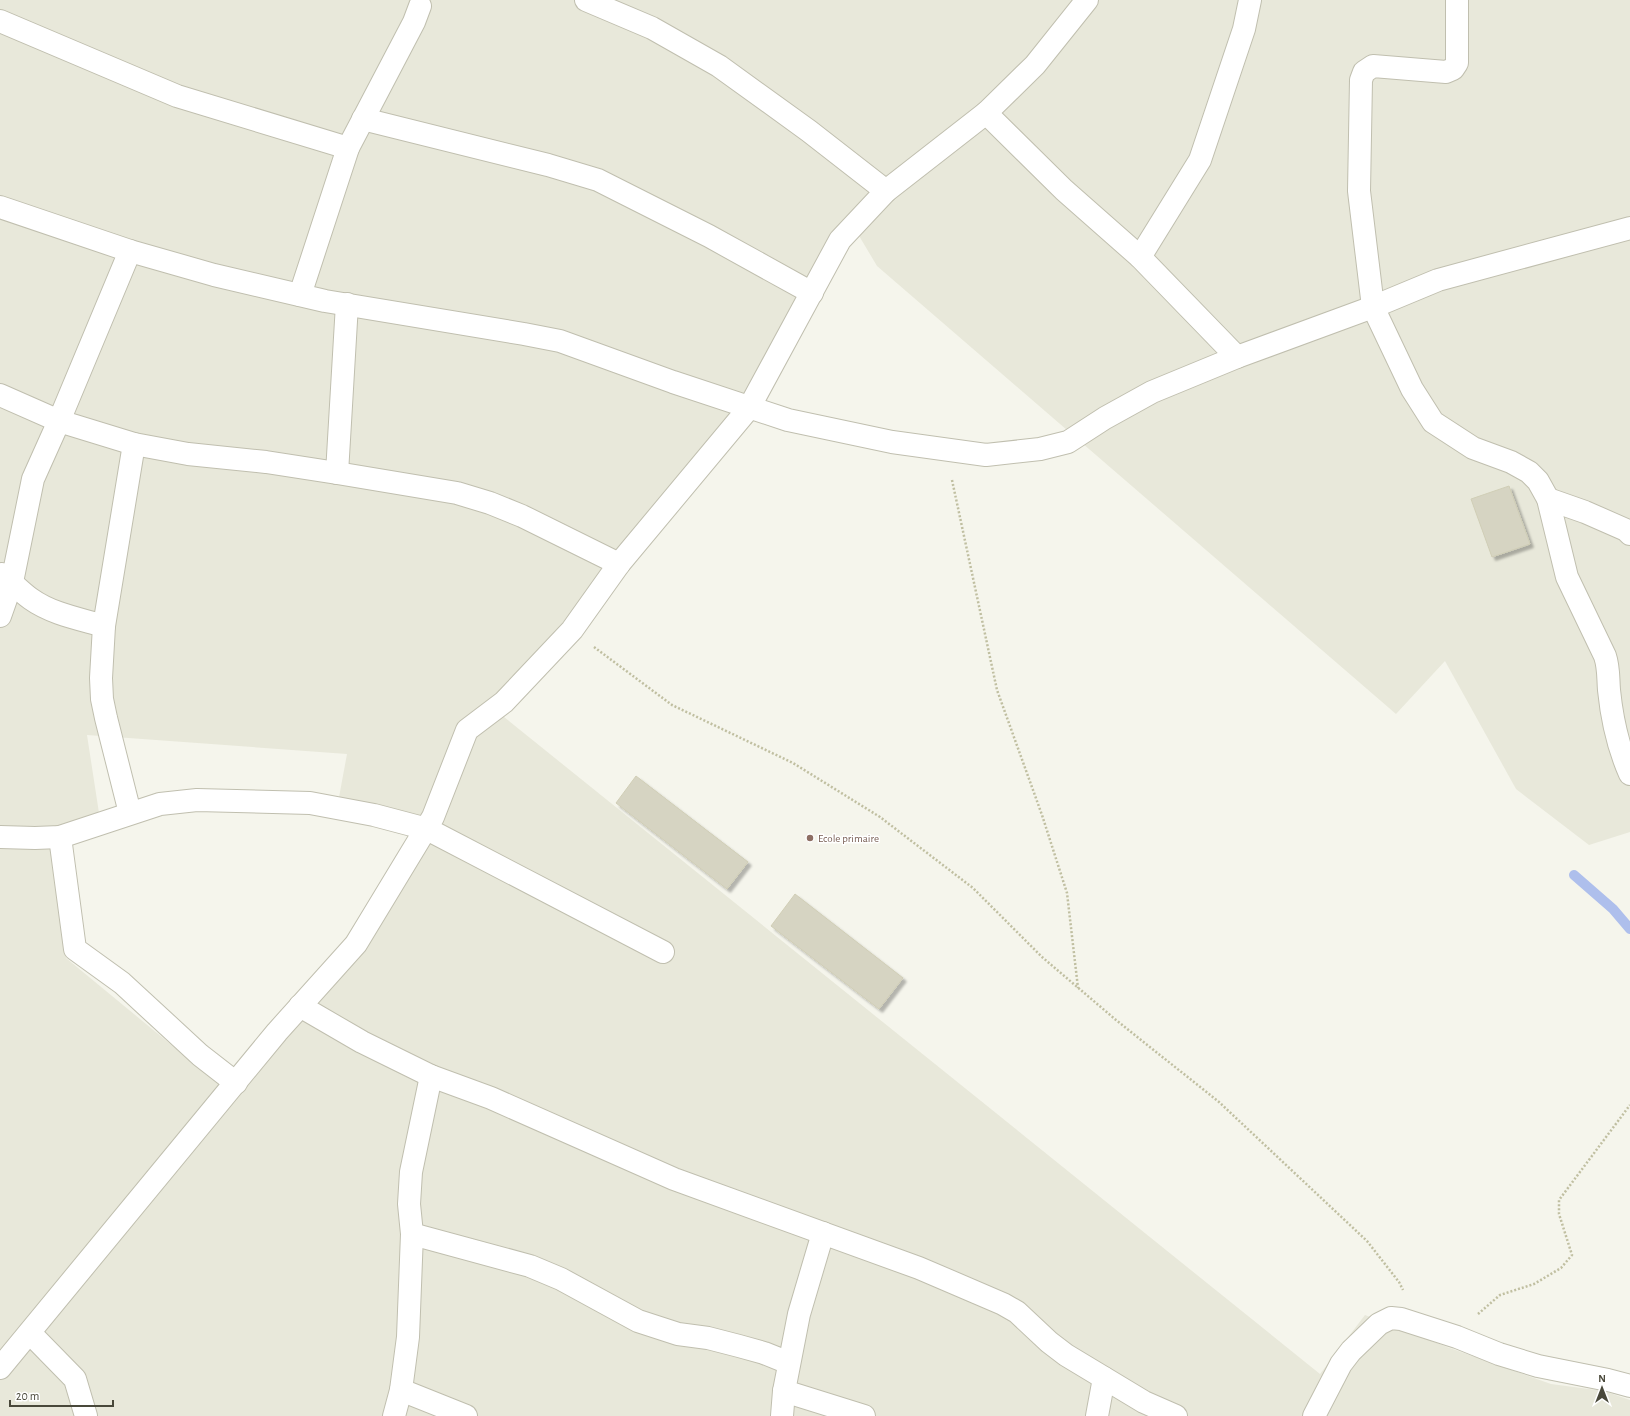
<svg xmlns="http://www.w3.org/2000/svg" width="1630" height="1416" font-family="'Alegreya Sans',sans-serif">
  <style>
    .residential { fill: #e8e8da; fill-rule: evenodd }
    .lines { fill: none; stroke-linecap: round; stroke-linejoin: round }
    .stream { stroke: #aebfec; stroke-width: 10 }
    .building { fill: #d6d4c2; stroke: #d0ceb6; filter: url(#shadow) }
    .minor-casing { stroke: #c0bfaf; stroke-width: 24 }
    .path { stroke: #c0bfa1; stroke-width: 2.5; stroke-dasharray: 2 2; stroke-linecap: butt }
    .minor { stroke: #fff; stroke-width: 22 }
    .education-dot { fill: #8d6e63; stroke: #fff; stroke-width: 1.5 }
    .labels { text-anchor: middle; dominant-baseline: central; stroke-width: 3; stroke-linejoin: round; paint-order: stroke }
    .education-label { font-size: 11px; fill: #785e54; stroke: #fff; text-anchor: start }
  </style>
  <defs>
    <filter id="shadow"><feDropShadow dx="3.5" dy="3.5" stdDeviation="1" flood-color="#0004"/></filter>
  </defs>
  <rect width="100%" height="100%" fill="#f5f5ec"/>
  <!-- residential -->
  <path class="residential" d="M 0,0 L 1630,0 L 1630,832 L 1589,845 L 1516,789 L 1445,661 L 1396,714 L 877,266 L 852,224 L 747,417 L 608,570 L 544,644 L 499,713 L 1320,1374 L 1365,1315 L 1447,1347 L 1551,1384 L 1604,1391 L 1630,1400 L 1630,1416 L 0,1416 ZM 87,735 L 347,754 L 335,819 L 413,832 L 339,948 L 220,1085 L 66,958 L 54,831 L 99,813 Z"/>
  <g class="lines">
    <!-- stream -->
    <polyline class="stream" points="1574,875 1613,909 1630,929"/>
  </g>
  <!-- building -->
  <g class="building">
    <polygon points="1509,486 1530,544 1492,557 1471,499"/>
    <polygon points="636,776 748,862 727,889 616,803"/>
    <polygon points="795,894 903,978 879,1009 771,926"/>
  </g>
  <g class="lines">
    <!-- minor casing -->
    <g class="minor-casing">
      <g id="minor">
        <polyline points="586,0 652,28 719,66 809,131 886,191"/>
        <path d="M 1457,0 L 1457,63 L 1453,69 L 1446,72 L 1373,66 L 1364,72 L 1361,80 L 1359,191 L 1373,307 L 1412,389 L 1433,422 L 1473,448 L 1511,462 L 1529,472 L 1538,481 L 1548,499 L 1567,577 L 1605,656 C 1609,668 1608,678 1609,690 C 1612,720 1618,747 1630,774"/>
        <polyline points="0,21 177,96 348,148 300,295"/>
        <polyline points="986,113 1064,190 1140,257"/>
        <polyline points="363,119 548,165 598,180 709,236 812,293"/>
        <polyline points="348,148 414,22 420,6"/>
        <polyline points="0,207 130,251 214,275 325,301 524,334 560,341 673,382 788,420 892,442 986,455 1040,449 1068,442 1105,418 1152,392 1237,357 1373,307 1438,280 1630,228"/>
        <polyline points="1237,357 1140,257 1200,160 1244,29 1250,0"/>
        <polyline points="0,395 59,421 134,444 188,454 266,462 337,473 457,493 490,503 522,516 619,564"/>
        <polyline points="337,473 347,304"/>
        <polyline points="1548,499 1585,512 1626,530 1630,534"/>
        <path d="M 2,574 C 12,582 21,592 31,599 C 52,614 80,619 104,626"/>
        <polyline points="0,616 12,582 33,479 59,421 130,251"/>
        <polyline points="130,813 106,718 102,699 101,678 104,626 134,444"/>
        <polyline points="0,837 35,838 60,837 160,804 197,800 310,803 374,815 427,829 663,952"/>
        <polyline points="60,837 75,949 122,983 200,1055 236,1083"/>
        <polyline points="300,1006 362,1042 431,1076 491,1098 674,1179 919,1268 1003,1304 1017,1312 1049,1342 1066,1355 1144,1402 1176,1416"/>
        <polyline points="412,1234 530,1266 561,1279 638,1321 678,1334 708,1338 739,1346 764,1353 789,1363"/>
        <polyline points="30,1333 75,1379 86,1416"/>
        <polyline points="0,1368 277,1032 356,944 433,817 467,730 504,702 572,630 619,564 749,408 840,240 886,191 986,113 1035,65 1087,0"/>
        <polyline points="401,1390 466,1416"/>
        <polyline points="784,1391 864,1416"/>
        <polyline points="394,1416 401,1390 408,1337 412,1234 409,1204 411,1172 431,1076"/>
        <polyline points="782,1416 784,1391 799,1314 823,1233"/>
        <polyline points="1097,1416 1104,1378"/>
        <polyline points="1314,1416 1341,1364 1351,1351 1379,1324 1391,1318 1401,1319 1457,1337 1499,1354 1538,1366 1608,1380 1630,1386"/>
      </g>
    </g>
    <!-- path -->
    <g class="path">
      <polyline points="952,480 997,690 1042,815 1067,893 1078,988"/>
      <polyline points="594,647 672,705 793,763 880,817 973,888 1042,957 1116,1020 1219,1102 1367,1241 1399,1282 1403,1290"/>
      <polyline points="1478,1314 1500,1295 1534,1284 1561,1268 1572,1255 1559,1214 1559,1200 1630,1105"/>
    </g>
    <!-- minor -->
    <use href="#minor" class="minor"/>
  </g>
  <!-- markers -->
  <circle class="education-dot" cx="810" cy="838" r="4"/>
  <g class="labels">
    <!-- education labels -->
    <g class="education-label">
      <text x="818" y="838">Ecole primaire</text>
    </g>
  </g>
  <!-- north arrow -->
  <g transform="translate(1602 1388)" stroke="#ffffff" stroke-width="3" paint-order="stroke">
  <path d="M0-3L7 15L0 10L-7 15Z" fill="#49483a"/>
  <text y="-6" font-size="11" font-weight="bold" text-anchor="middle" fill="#49483a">N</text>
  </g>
  <!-- scale -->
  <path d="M10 1400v6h103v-6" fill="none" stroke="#49483a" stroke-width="2"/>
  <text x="16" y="1400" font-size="12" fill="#49483a" stroke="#ffffff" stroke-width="3" paint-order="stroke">20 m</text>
</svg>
